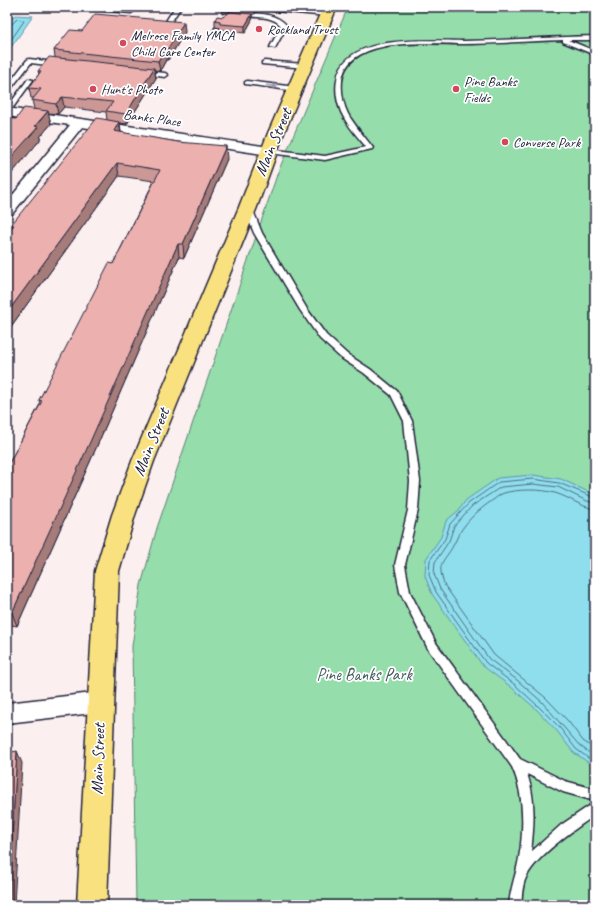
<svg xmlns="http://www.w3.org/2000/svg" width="602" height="912" font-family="Caveat,sans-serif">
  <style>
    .green { fill: #95ddab; stroke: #5c8073 }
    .water { fill: #8fdeed; stroke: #6393a6 }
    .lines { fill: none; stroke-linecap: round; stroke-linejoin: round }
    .shore { stroke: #4e6d82; stroke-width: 1 }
    .lane-casing { stroke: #22223b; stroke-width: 3 }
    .street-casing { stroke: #22223b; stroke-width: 3 }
    .primary-casing { stroke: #22223b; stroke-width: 3 }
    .lane { fill: #fff; fill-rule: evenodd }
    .street { fill: #fff; fill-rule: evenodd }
    .primary { fill: #fae180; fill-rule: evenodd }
    .wall { fill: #cb9896; stroke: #22223b }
    .shaded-wall { fill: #a57c7a; stroke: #22223b }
    .building { fill: #ecb1af; stroke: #22223b }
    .oneway { fill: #9c9ca7 }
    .poi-dot { fill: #d1495b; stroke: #fff; stroke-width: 1.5 }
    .labels { text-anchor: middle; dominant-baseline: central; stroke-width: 3.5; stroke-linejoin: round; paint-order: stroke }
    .far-poi-label { font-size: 14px; fill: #22223b; stroke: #fff; text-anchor: start }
    .far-street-label { font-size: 14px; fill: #22223b; stroke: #fff }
    .street-label { font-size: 17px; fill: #22223b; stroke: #fff }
    .park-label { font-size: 17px; fill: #445a5d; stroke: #fff }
  </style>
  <rect width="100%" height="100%" fill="#fbefef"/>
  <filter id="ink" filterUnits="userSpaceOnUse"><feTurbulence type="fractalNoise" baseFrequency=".025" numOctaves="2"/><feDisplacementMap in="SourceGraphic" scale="8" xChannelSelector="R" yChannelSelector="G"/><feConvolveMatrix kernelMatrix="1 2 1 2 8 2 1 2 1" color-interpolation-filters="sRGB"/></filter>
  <g filter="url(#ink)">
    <!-- green -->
    <polygon class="green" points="348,7 595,7 595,905 136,905 132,646 141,585 157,528 278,172"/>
    <!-- water -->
    <g class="water">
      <polygon points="15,15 33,16 7,53 7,23"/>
      <polygon points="533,475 561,479 595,495 595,767 573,752 557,731 536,709 511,687 483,666 432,594 425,576 426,559 441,537 446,521 459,510 466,500 498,478"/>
    </g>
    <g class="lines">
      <!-- shore -->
      <g class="shore">
        <polyline points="7,26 11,25 17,19 24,21 7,46"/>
        <polyline points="595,498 559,483 533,479 499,482 469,503 450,524 445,539 430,560 429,575 436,592 486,663 514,684 538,706 560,728 576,749 595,763"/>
        <polyline points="595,503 587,501 558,487 533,484 501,487 472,506 454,526 449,541 435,562 434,574 440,589 489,659 517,680 542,702 579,745 595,757"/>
        <path d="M 595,509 C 581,507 569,497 555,493 C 542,489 517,489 504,493 C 500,494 496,498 493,500 C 477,511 463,523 455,542 C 445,563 435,560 445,586 L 494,655 L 546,698 L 568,721 L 583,741 L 595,749"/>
      </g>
      <!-- lane casing -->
      <g class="lane-casing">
        <g id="lane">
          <polygon points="83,7 130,9 133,7 139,7 131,13 86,9"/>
          <polygon points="175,7 181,7 171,22 167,22 166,21"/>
          <polygon points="252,7 272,7 327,12 330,14 327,16 255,9"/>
          <path d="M 241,13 C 257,14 276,12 287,26 L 275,48 L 270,47 L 281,26 C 272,14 252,18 239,16 L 238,15 Z"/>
          <polygon points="215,28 220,29 215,38 211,38 210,37"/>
          <path d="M 595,36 L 595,40 L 568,40 L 595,51 L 595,55 L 563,42 L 563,40 C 529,41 496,44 462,44 C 430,44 347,35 342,81 C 341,92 343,104 348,114 C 355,126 365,137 373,148 L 372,149 L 325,160 L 269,153 L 266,151 L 269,149 L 325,156 L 366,147 C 357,136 347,125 341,112 C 337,102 335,91 337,80 C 343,32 431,41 465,41 C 508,40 552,37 595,36 Z"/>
          <polygon points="29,59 55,62 58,64 55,66 31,63 9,91 7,92 7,86 27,60"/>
          <polygon points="264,61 305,64 308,66 305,68 262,64 262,62"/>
          <polygon points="144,71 165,73 168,75 165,77 142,74 142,72"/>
          <polygon points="28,79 33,80 9,113 7,114 7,108"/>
          <polygon points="247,81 296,87 299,89 296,91 245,84 245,82"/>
          <path d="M 248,206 L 252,208 L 262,233 L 307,309 L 326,335 L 347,354 L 370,369 L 397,391 L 412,421 L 420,481 L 418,510 L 405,565 L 410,592 L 436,643 L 520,759 L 565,781 L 595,789 L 595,801 L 563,792 L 527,774 C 536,799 534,826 531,852 L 561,825 L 595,802 L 595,815 C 574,830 534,857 525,880 C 522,888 522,897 521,905 L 509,905 C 510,893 513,883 516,872 C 524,841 526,796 512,767 L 428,649 L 400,592 L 395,565 L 408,510 L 410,481 L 404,421 L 391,395 L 364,373 L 341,358 L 320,339 L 300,310 L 254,233 L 244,208 Z"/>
        </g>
      </g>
      <!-- street casing -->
      <g class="street-casing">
        <g id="street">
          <polygon points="7,108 269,147 274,148 276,151 274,154 269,155 82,127 12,214 7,215 7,202 70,125 7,116"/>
          <polygon points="101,692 109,695 112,702 109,709 101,712 7,723 7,703"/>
        </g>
      </g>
      <!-- primary casing -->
      <g class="primary-casing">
        <polygon id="primary" points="323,7 337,7 284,133 257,207 154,461 135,515 119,571 107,905 77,905 95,571 112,515 132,461 239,207 268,133"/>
      </g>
      <!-- lane -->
      <use href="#lane" class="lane"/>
      <!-- street -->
      <use href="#street" class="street"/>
      <!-- primary -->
      <use href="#primary" class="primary"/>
    </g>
    <!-- wall -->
    <g class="wall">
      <polygon points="221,7 257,7 257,11 255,14 252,14 252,20 245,33 221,30 220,28 215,27 215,20 223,17 250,14 230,12 222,14"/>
      <polygon points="82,31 185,32 168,60 166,60 160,71 155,70 156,78 127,124 120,123 121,132 227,159 184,258 179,257 93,455 17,626 7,624 7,467 40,404 39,400 113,264 154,181 119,176 7,332 7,233 12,227 11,225 107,120 106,112 64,107 58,114 48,113 51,124 40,137 40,140 7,179 7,118 16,119 34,109 32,100 34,98 31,98 29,88 39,74 38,71 55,57 54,50"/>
    </g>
    <!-- shaded-wall -->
    <g class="shaded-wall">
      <polygon points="221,7 230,7 230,12 222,14"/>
      <polygon points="255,7 257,7 257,11 255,14"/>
      <polygon points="252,14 252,20 245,33 245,26"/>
      <polygon points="184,22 185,32 168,60 167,50"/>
      <polygon points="165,50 166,60 160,71 158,61"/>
      <polygon points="154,68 156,78 127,124 126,114"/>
      <polygon points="62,97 64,107 58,114 56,104"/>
      <polygon points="48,111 51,124 40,137 40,140 7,179 7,162"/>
      <polygon points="119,122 121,134 114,131"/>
      <polygon points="226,146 227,159 184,258 183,244"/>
      <polygon points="117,163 119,176 7,332 7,313"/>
      <polygon points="178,244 179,257 93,455 17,626 12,613"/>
      <polygon points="17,751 22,763 14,905 8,905"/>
    </g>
    <!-- building -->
    <g class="building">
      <polygon points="230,12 252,14 245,26 220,24 220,21 215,20 217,16 223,17"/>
      <polygon points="95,14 184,22 167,50 165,50 158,61 54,50 70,30 82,31"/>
      <polygon points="49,57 154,68 126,114 106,111 113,102 62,97 56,104 32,100 41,89 29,88 41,71 38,71"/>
      <polygon points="24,108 48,111 35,126 38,127 7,162 7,118 16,119"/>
      <polygon points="97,118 119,122 114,131 178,142 226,146 183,244 178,244 90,442 12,613 7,612 7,467 42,401 39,400 109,263 113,264 160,170 117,163 7,313 7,233 14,225 11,225"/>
      <polygon points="17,751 8,905 7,905 7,753"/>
    </g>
    <!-- one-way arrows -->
    <defs><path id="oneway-solid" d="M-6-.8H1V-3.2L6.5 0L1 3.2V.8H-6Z"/></defs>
    <use class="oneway" href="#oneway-solid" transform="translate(272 86) rotate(7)"/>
  </g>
  <!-- markers -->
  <g class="poi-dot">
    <circle cx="259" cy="29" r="4"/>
    <circle cx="123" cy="43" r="4"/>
    <circle cx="93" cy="89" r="4"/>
    <circle cx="456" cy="89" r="4"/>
    <circle cx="505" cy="142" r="4"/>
  </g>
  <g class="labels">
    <!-- far-poi labels -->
    <g class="far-poi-label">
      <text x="267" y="29">Rockland Trust</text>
      <text x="131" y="35">Melrose Family YMCA<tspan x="131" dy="16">Child Care Center</tspan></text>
      <text x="464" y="81">Pine Banks<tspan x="464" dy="16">Fields</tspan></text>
      <text x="101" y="89">Hunt's Photo</text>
      <text x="513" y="142">Converse Park</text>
    </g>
    <!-- far-street labels -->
    <g class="far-street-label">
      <text transform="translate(152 118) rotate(8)">Banks Place</text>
    </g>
    <!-- street labels -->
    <g class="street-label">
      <text transform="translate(273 142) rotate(-67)">Main Street</text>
      <text transform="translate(151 442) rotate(-68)">Main Street</text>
      <text transform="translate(98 759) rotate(-88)">Main Street</text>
    </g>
    <!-- park labels -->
    <g class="park-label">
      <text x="364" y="674">Pine Banks Park</text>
    </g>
  </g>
  <!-- margin -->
  <rect width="602" height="912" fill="none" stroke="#fff" stroke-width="24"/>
  <rect x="12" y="12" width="578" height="888" fill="none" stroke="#22223b" stroke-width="1.5" filter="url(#ink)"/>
</svg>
